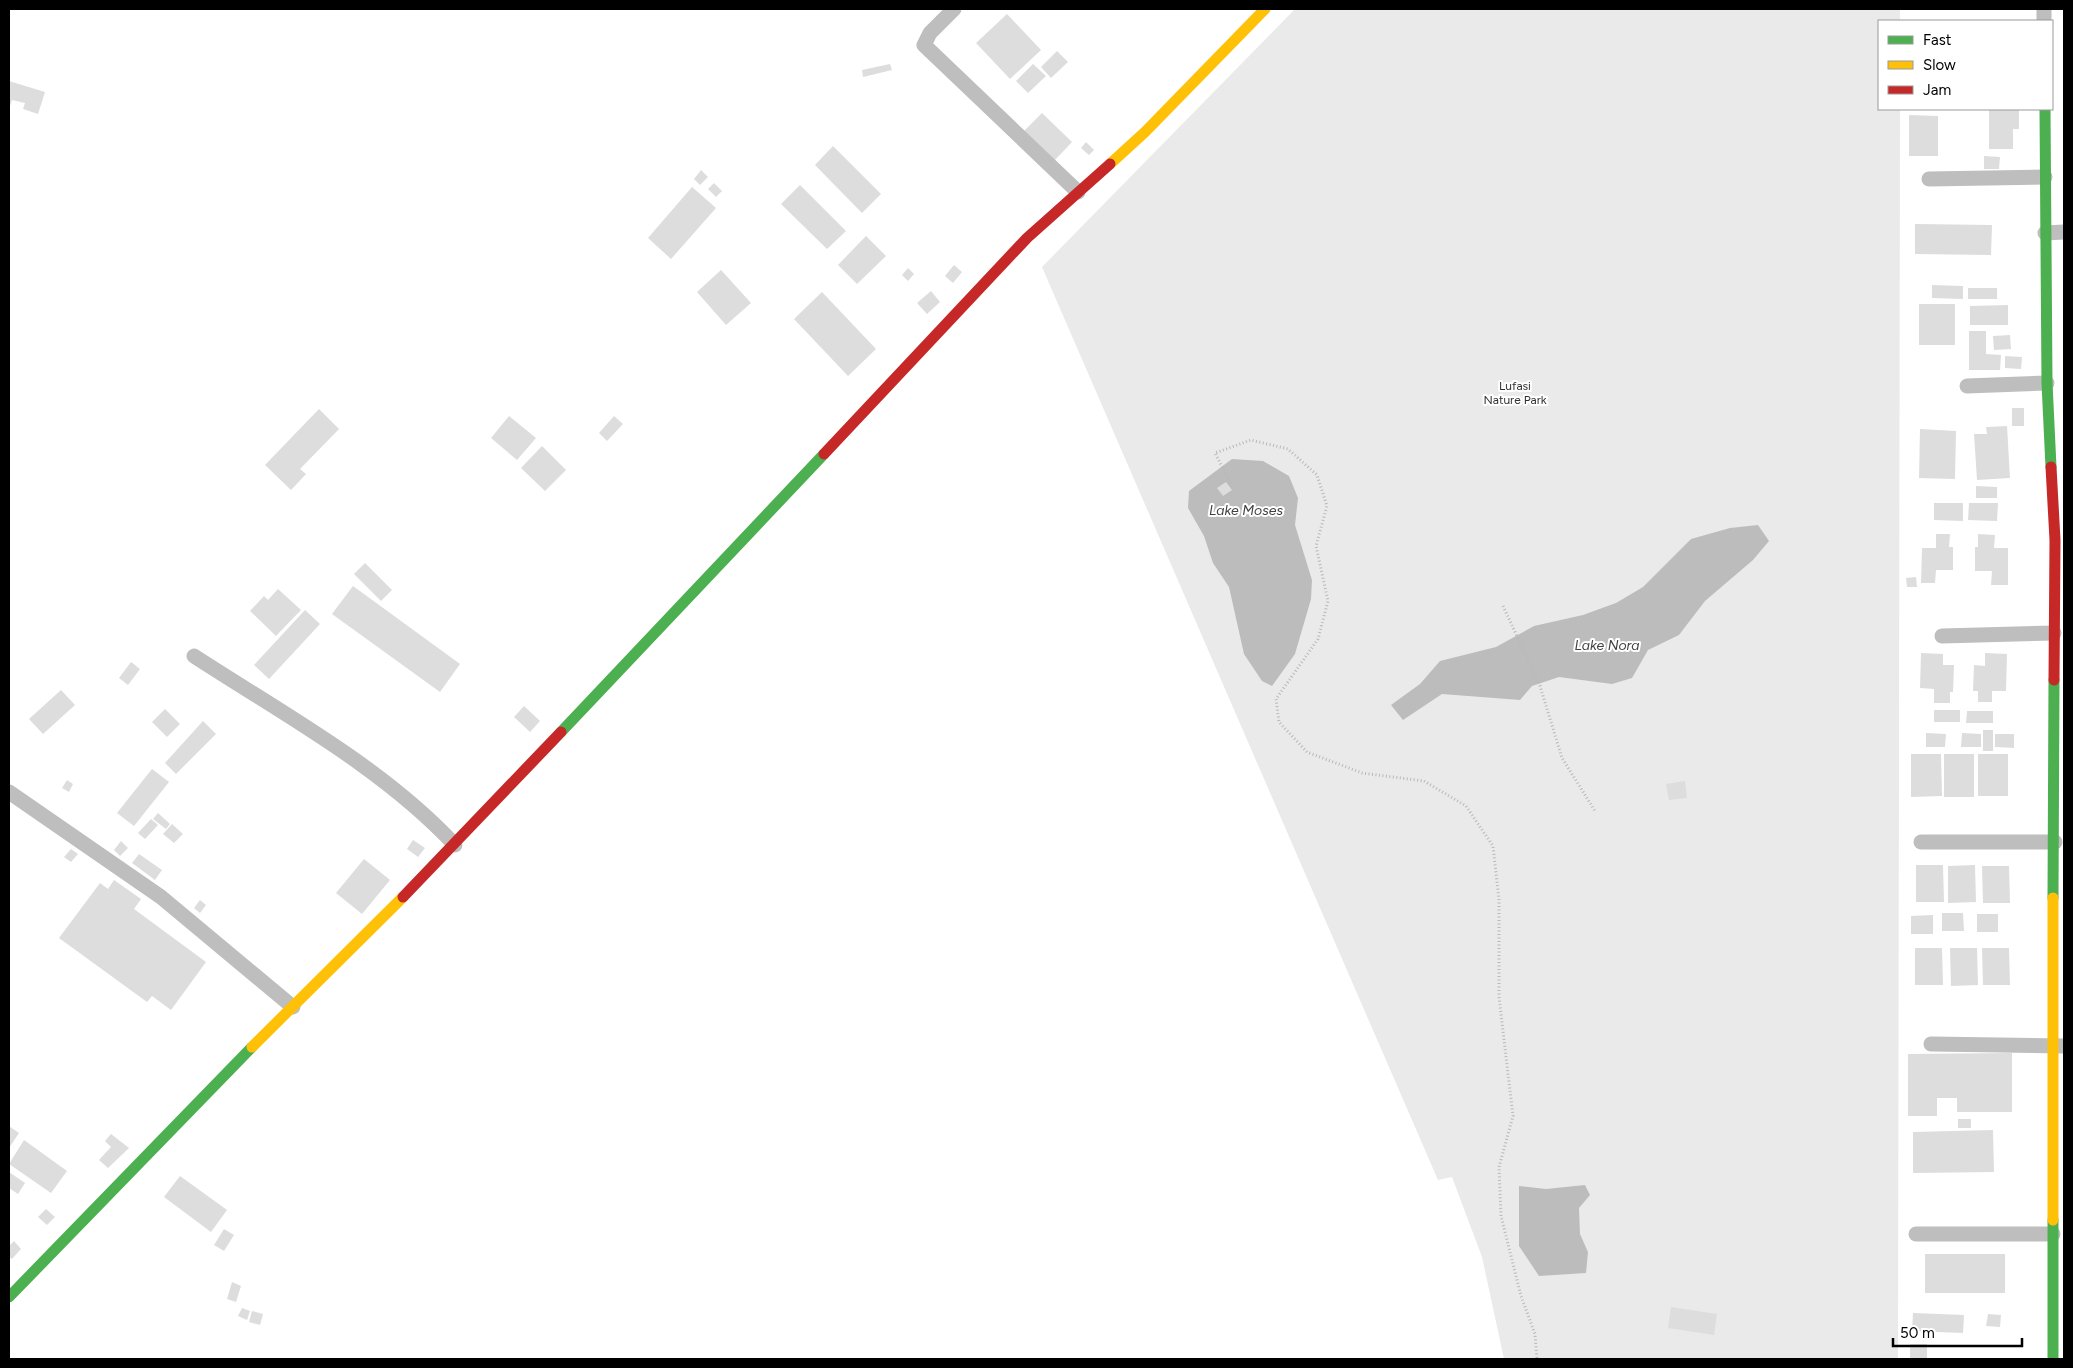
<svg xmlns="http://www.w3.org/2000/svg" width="2073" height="1368" font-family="Figtree,sans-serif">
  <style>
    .green { fill: #eaeaea }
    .water { fill: #bcbcbc }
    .building { fill: #ddd }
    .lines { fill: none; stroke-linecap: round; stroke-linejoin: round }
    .path { stroke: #b8b8b8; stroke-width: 3; stroke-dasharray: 1 2.5; stroke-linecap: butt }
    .street { stroke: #bebebe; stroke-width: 15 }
    .fast { stroke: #4caf50; stroke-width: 11 }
    .slow { stroke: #ffc107; stroke-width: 11 }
    .jam { stroke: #c62828; stroke-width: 11 }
    .labels { text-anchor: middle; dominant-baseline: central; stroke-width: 4; stroke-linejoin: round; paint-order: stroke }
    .park-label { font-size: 12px; fill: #303030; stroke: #fff }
    .water-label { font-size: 14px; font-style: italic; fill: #414141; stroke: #fff }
  </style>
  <rect width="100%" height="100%" fill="#fff"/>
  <!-- green -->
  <polygon class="green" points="1295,9 1900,9 1900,21 1879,21 1879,109 1900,109 1898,1359 1504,1359 1482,1257 1452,1177 1438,1180 1042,267"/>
  <!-- water -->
  <g class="water">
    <polygon points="1232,459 1263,461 1289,476 1298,498 1295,525 1312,580 1311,599 1295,654 1272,686 1262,681 1244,654 1229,587 1213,563 1204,536 1188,508 1189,491"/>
    <polygon points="1758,525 1769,541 1753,560 1705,601 1679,635 1648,650 1632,678 1612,684 1559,677 1532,686 1520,700 1442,694 1403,720 1391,705 1420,684 1440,661 1496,647 1534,626 1583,615 1616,603 1643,587 1691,539 1730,528"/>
    <polygon points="1585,1185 1590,1195 1579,1208 1580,1234 1588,1252 1586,1273 1539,1276 1519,1246 1519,1186 1546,1189"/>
  </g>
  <!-- building -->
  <g class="building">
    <polygon points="1007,14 1041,50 1010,79 976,43"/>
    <polygon points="1057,51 1068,62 1051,78 1041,67"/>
    <polygon points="890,64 892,70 863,77 862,70"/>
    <polygon points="1033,64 1046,76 1028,93 1016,81"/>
    <polygon points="9,81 45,92 38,114 23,109 25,103 12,100 9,109"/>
    <polygon points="1989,109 2019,109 2019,129 2013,129 2013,149 1989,149"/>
    <polygon points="1042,113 1072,142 1053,162 1023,132"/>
    <polygon points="1909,115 1938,116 1938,156 1909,156"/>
    <polygon points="1086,142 1094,150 1089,155 1081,148"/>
    <polygon points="833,146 881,194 862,213 815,165"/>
    <polygon points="1984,156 2000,157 1999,169 1984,169"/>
    <polygon points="701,170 708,177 700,185 694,179"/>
    <polygon points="714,183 722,191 716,197 708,189"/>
    <polygon points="800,185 846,231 827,249 781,204"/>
    <polygon points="692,187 716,208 671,259 648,238"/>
    <polygon points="1915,224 1992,225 1991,255 1915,254"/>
    <polygon points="866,236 886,256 857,284 838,265"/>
    <polygon points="954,265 962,272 953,283 945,276"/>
    <polygon points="908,268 914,274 908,281 902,275"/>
    <polygon points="721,270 751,303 726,325 697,292"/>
    <polygon points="1932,285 1963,286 1963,299 1932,298"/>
    <rect x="1968" y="288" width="29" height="11"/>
    <polygon points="931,291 940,302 927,314 917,303"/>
    <polygon points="822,292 876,349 848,376 794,319"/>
    <rect x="1919" y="304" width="36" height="41"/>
    <polygon points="2008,305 2008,325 1970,325 1970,306"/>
    <polygon points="1969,331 1986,331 1986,354 2001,355 2000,370 1969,370"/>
    <polygon points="2010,335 2011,349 1994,350 1993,336"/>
    <polygon points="2005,356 2022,357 2021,369 2005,368"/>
    <rect x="2012" y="408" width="12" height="18"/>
    <polygon points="319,409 339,429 300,469 306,474 291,490 265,465"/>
    <polygon points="509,416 536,438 517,460 491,438"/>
    <polygon points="614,416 623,424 607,441 599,433"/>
    <polygon points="2007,426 2010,478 1977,480 1974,434 1987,434 1986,427"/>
    <polygon points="1920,429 1956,431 1955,479 1919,478"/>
    <polygon points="542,446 566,470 545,491 521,468"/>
    <polygon points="1226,482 1232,490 1223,496 1217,488"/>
    <polygon points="1976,486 1997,487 1997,498 1976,498"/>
    <polygon points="1934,503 1963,503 1963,521 1934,520"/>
    <polygon points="1969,503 1998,503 1997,521 1968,520"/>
    <polygon points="1936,534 1950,534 1949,547 1953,547 1953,570 1936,570 1935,583 1921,583 1922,548 1936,548"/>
    <polygon points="1978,534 1995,535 1994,548 2008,548 2008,585 1991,585 1992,571 1975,571 1975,547 1978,547"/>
    <polygon points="365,563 392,590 381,601 354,574"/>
    <polygon points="1916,577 1917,587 1907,587 1906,578"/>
    <polygon points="353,586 460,664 440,692 332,614"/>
    <polygon points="278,589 301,610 276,636 250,611 264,596 268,600"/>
    <polygon points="305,610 320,624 269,679 254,665"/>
    <polygon points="1921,653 1943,654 1943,665 1954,665 1953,692 1950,692 1950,703 1934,703 1934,689 1920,688"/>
    <polygon points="1985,653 2007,654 2006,691 1992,691 1992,702 1978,702 1978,691 1973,691 1974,665 1985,666"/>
    <polygon points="131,662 140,669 128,685 119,678"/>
    <polygon points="61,690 75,705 43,734 29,719"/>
    <polygon points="524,706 540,721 530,732 514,717"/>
    <polygon points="165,709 180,724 167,737 152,722"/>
    <rect x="1934" y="710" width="26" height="12"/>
    <polygon points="1967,711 1993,711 1993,723 1966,723"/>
    <polygon points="203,721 216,734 176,774 165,763"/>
    <rect x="1983" y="730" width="10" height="21"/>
    <polygon points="1926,733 1946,734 1945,747 1926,747"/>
    <polygon points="1962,733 1981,734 1981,747 1961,747"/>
    <polygon points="1995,734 2014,734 2014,748 1995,747"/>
    <polygon points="1911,754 1941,754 1942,796 1911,797"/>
    <rect x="1944" y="754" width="30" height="43"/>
    <rect x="1978" y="754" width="30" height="42"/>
    <polygon points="152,769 169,782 134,826 117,813"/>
    <polygon points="67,780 73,784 69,792 62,788"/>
    <polygon points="1685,781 1687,798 1669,800 1666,784"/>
    <polygon points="158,813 170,824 166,829 153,819"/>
    <polygon points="151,819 158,825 145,839 138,833"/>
    <polygon points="172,824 183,834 174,843 163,834"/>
    <polygon points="413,840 425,848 418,857 407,849"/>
    <polygon points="121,841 128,848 120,856 114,850"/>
    <polygon points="71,849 78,854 71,862 64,857"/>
    <polygon points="139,854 162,870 155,880 132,863"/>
    <polygon points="364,859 390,880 362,914 336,893"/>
    <polygon points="1916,865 1943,865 1944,902 1916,902"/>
    <polygon points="1975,865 1976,902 1948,903 1948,866"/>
    <polygon points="1982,866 2009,866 2010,903 1983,903"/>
    <polygon points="114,880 141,899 134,909 206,962 171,1010 152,996 147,1002 59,938 100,883 108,889"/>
    <polygon points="200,900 206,905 200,913 194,908"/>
    <polygon points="1942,913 1963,913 1964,931 1942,931"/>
    <rect x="1977" y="914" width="21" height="18"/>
    <polygon points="1933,915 1933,934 1911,934 1911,916"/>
    <polygon points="1915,948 1942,948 1943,985 1915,985"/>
    <polygon points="1950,948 1977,948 1978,985 1951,986"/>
    <polygon points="1982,948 2009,948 2010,985 1983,985"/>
    <polygon points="2012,1053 2012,1112 1957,1112 1957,1098 1937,1098 1937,1116 1908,1116 1908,1054"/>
    <rect x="1958" y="1119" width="13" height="9"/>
    <polygon points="9,1126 19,1133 9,1148"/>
    <polygon points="1993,1130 1994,1172 1913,1173 1913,1132"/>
    <polygon points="111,1134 129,1148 108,1168 99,1160 111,1147 105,1141"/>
    <polygon points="24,1140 67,1171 51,1193 9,1164"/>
    <polygon points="9,1172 25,1183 18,1194 9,1188"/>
    <polygon points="180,1176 227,1210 211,1232 164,1197"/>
    <polygon points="46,1209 55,1217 47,1225 38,1217"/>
    <polygon points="224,1229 234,1235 224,1251 214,1245"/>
    <polygon points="14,1241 21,1249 12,1259 9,1257 9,1246"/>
    <rect x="1925" y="1254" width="80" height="39"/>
    <polygon points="232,1282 241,1286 236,1302 227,1299"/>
    <polygon points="1671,1307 1717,1314 1714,1335 1668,1328"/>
    <polygon points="242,1308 250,1311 247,1320 238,1316"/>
    <polygon points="252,1311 263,1314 260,1325 249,1322"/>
    <polygon points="1913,1313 1964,1315 1963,1333 1912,1331"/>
    <polygon points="1988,1314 2001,1315 2000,1327 1986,1326"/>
    <rect x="1910" y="1344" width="17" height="15"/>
  </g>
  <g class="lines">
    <!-- path -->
    <g class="path">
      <polyline points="1232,486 1215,453 1251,440 1288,449 1317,475 1327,506 1316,546 1328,601 1318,639 1276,699 1279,722 1307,752 1362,773 1424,781 1466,806 1493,846 1499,900 1499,997 1513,1116 1499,1167 1501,1216 1521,1296 1535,1334 1537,1359"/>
      <polyline points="1503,606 1540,686 1562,758 1595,811"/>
    </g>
    <!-- street -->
    <g class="street">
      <polyline points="954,9 930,33 924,45 1078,192"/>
      <polyline points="2044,9 2044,21"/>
      <polyline points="1929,179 2045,177"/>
      <polyline points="2045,233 2064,232"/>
      <polyline points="1967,386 2047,383"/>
      <polyline points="1942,636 2054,633"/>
      <path d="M 194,656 C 283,714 382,767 455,845"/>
      <polyline points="9,792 161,897 293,1007"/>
      <polyline points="1921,842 2055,842"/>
      <polyline points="1931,1044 2064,1046"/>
      <polyline points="1916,1234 2053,1234"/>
    </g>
    <!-- fast -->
    <g class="fast">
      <polyline points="2045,109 2047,383 2051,467"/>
      <polyline points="561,732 824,454"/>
      <polyline points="2053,898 2054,680"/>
      <polyline points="2053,1220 2053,1359"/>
      <polyline points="9,1297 252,1047"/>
    </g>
    <!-- slow -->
    <g class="slow">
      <polyline points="1110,164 1145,132 1265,9"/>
      <polyline points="252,1047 403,897"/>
      <polyline points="2053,1220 2053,898"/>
    </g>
    <!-- jam -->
    <g class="jam">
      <polyline points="824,454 1027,238 1110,164"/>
      <polyline points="2051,467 2055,540 2054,680"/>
      <polyline points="403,897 561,732"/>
    </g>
  </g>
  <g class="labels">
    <!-- park labels -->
    <g class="park-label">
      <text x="1515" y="386">Lufasi<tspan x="1515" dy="14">Nature Park</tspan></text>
    </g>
    <!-- water labels -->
    <g class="water-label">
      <text x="1246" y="510">Lake Moses</text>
      <text x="1607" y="645">Lake Nora</text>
    </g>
  </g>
  <!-- border -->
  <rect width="2073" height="1368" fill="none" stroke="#000000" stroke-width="20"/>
  <!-- legend -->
  <rect x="1878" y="20" width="175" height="90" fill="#ffffff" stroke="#999999"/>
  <rect x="1888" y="36" width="25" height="8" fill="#4caf50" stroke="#999999"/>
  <text x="1923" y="45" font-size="15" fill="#000000">Fast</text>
  <rect x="1888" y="61" width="25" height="8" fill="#ffc107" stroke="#999999"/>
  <text x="1923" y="70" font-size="15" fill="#000000">Slow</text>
  <rect x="1888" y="86" width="25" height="8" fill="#c62828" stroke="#999999"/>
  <text x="1923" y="95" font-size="15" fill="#000000">Jam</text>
  <!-- scale -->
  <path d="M1893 1338v8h129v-8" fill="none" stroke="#000000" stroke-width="2.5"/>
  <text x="1900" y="1338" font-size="15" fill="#000000" stroke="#ffffff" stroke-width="4" paint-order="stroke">50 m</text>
</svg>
